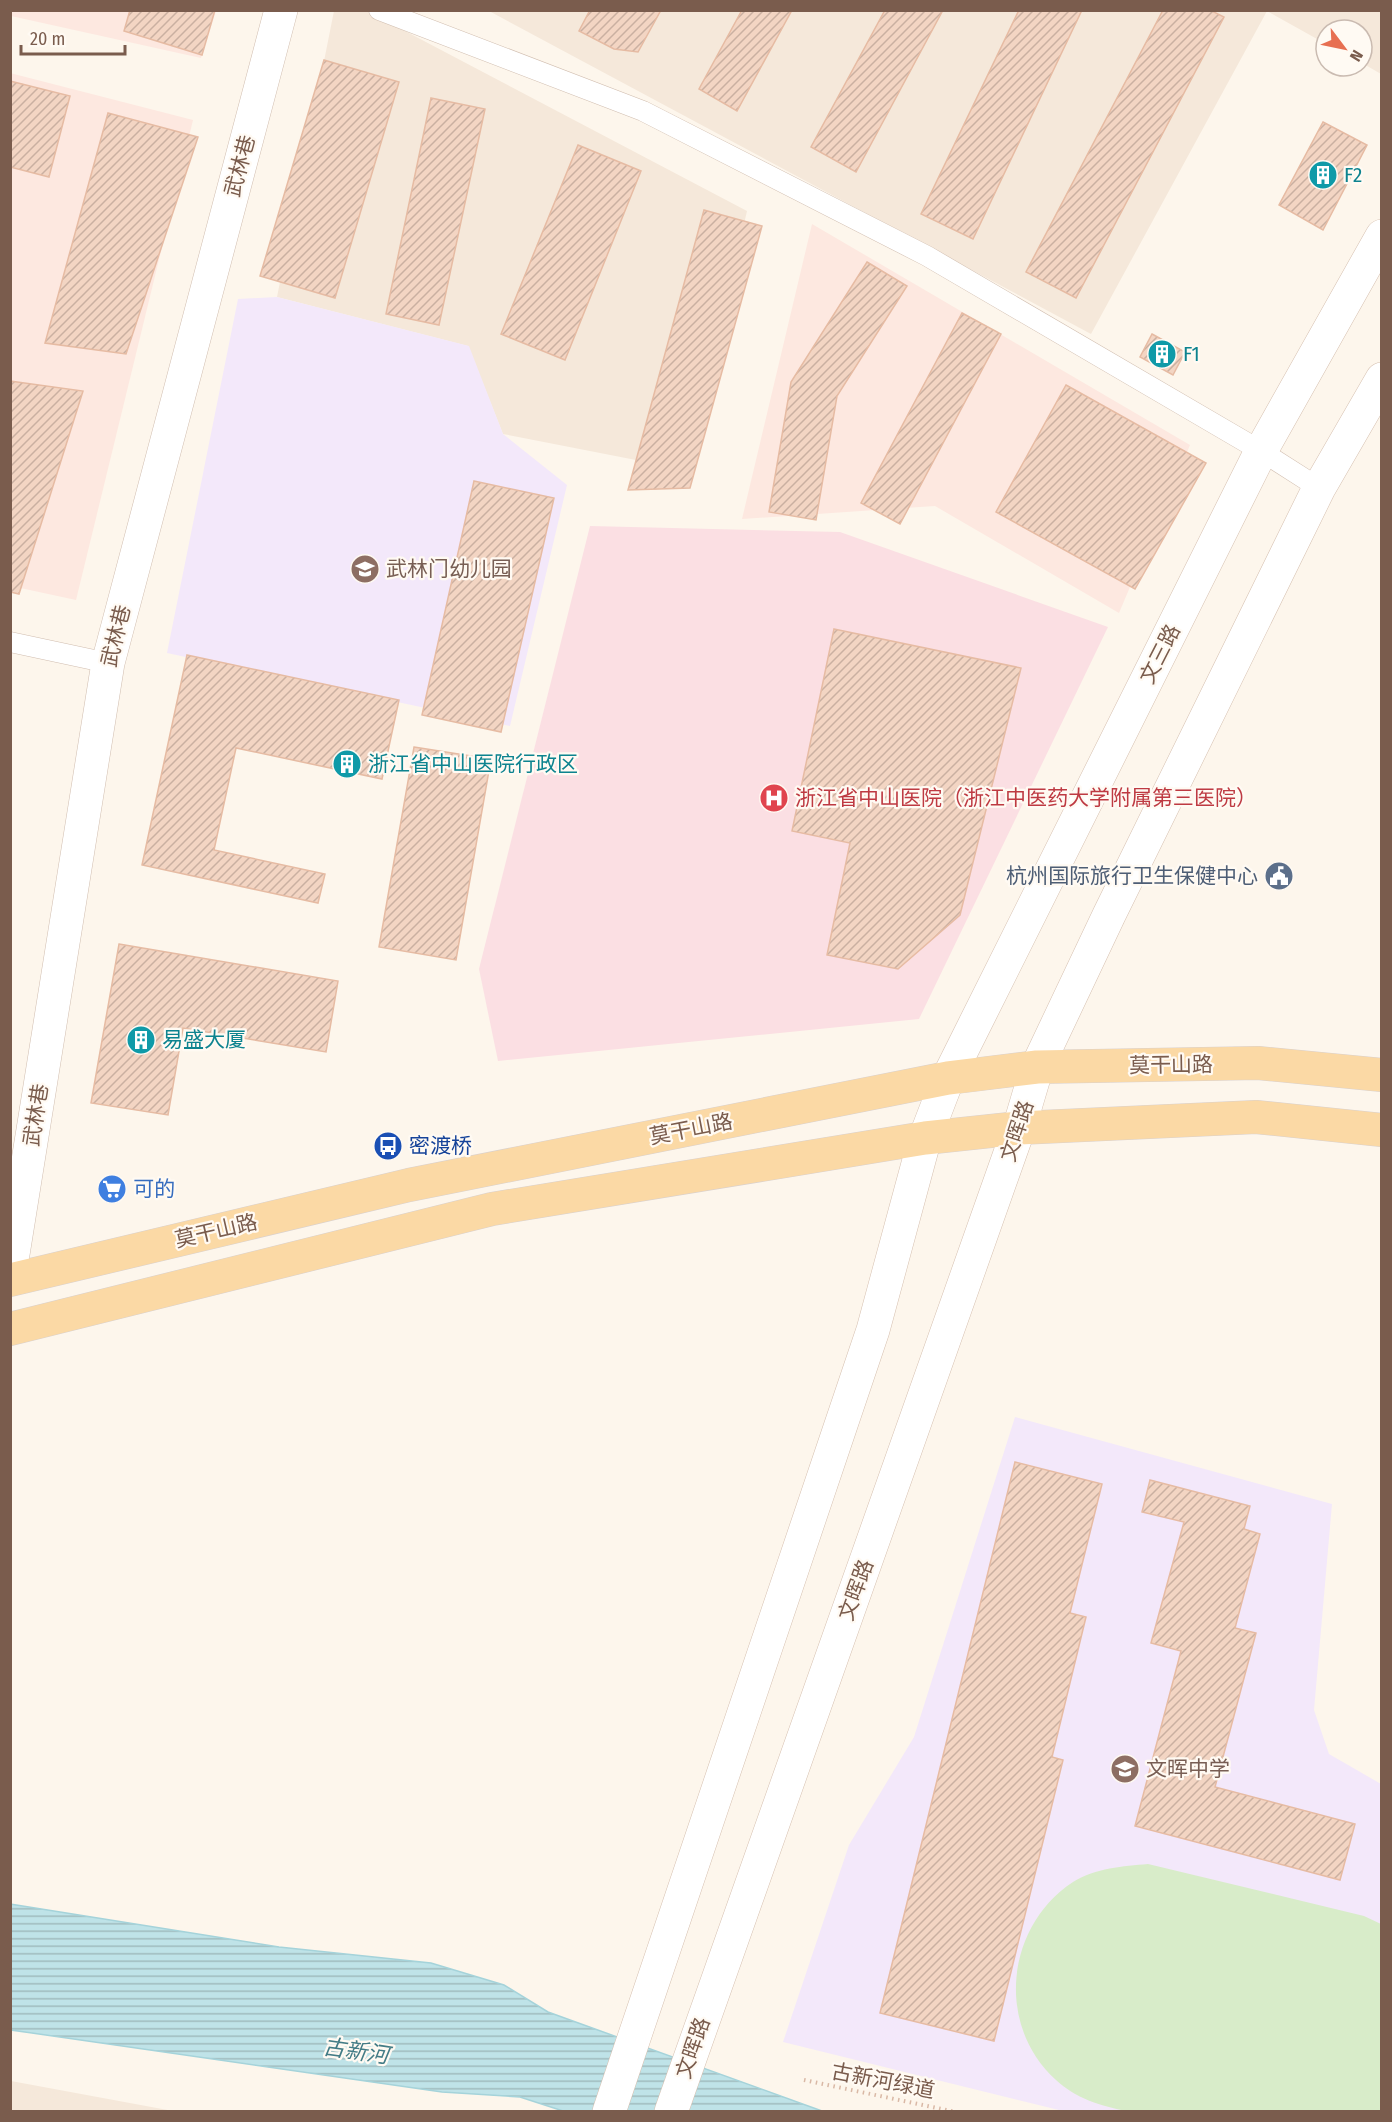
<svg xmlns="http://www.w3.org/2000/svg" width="1392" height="2122" font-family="'Fira Sans Condensed','Noto Sans SC',sans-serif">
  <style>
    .residential { fill: #f5e8da }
    .commercial { fill: #fde8e0 }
    .education { fill: #f3e8fa }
    .medical { fill: #fbdfe3 }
    .pitch { fill: #d8ecc9 }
    .water { fill: url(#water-rules); stroke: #a5d3da; stroke-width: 1.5 }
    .building { fill: url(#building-hatch); stroke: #e6bba3; stroke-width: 1.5 }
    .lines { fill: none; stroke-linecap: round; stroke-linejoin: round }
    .lane-casing { stroke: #d1beb0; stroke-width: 21 }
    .street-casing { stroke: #d1beb0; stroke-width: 34 }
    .secondary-casing { stroke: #d6c0b0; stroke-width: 34 }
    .primary-casing { stroke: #dad1cd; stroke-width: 34 }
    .path { stroke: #d9b8a5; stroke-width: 4; stroke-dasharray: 1.5 4.5; stroke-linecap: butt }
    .lane { stroke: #fff; stroke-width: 20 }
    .street { stroke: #fff; stroke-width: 33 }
    .secondary { stroke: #fff; stroke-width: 33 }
    .primary { stroke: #fbd9a5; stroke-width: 33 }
    .labels { text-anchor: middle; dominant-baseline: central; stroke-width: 4.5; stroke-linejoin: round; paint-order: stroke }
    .street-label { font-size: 21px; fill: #7a5c4d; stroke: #fffaf3 }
    .culture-label { font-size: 21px; fill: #0d838f; stroke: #fffaf3; text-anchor: start }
    .education-label { font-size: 21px; fill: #785e54; stroke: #fffaf3; text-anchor: start }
    .health-label { font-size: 21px; fill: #be3a42; stroke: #fffaf3; text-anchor: start }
    .service-label { font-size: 21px; fill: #4e5e75; stroke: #fffaf3; text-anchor: end }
    .transit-label { font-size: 21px; fill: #164399; stroke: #fffaf3; text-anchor: start }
    .shop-label { font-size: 21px; fill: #366cbe; stroke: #fffaf3; text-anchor: start }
    .water-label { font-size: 22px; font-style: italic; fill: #437c86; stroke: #fffaf3 }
  </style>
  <defs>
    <pattern id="water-rules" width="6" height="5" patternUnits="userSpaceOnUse" patternTransform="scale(1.5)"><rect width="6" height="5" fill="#bfe3e8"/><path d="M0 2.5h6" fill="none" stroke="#a0bbbe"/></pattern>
    <pattern id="building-hatch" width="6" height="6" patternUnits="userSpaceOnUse" patternTransform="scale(1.5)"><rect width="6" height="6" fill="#f3d5c3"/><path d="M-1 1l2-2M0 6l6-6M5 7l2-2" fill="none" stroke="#cab0a1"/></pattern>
  </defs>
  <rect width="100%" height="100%" fill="#fdf6ec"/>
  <!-- residential -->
  <g class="residential">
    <polygon points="334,11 367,11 747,211 687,470 503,434 468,346 277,297"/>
    <polygon points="489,11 1381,11 1381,74 1362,63 1362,30 1326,30 1326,44 1267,11 1091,334"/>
    <polygon points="11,2081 173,2111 11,2111"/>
  </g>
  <!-- commercial -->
  <g class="commercial">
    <polygon points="11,10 216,11 201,58 11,16"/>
    <polygon points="10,73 193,120 76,600 11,586"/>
    <polygon points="812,224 1190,445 1119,613 935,506 742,519"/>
  </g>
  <!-- education -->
  <g class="education">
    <polygon points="277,297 469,346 503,434 567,485 510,726 167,653 238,299"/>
    <polygon points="1015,1417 1332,1504 1314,1710 1329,1754 1381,1784 1381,2111 1063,2111 783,2042 849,1845 914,1737"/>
  </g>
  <!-- medical -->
  <polygon class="medical" points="590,526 840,532 1108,627 919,1019 498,1061 479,969"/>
  <!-- pitch -->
  <path class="pitch" d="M 1148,1864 L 1364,1916 L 1381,1924 L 1381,2111 L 1126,2111 C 1101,2106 1075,2098 1056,2080 C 995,2025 1006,1926 1073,1882 C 1096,1868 1123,1866 1148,1864 Z"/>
  <!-- water -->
  <polygon class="water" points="10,1904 279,1947 431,1963 504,1985 548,2012 822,2111 563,2111 520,2097 442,2092 11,2030"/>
  <!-- building -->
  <g class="building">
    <polygon points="130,10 215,10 202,55 124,31"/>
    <polygon points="590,10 661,10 638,52 614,49 579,31"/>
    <polygon points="742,10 792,10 737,111 699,89"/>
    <polygon points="885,10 943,10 856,172 811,147"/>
    <polygon points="1019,10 1082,10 973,239 921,214"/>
    <polygon points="1163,10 1210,10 1224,17 1076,298 1026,272"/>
    <polygon points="324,60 399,82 335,298 260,276"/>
    <polygon points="10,81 70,96 49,177 10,167"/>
    <polygon points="431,98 485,109 439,325 386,314"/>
    <polygon points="108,113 198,137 126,354 45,343"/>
    <polygon points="1323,122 1367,145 1323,230 1279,205"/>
    <polygon points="578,145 641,171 565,360 501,334"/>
    <polygon points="704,210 762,226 690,488 628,490"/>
    <polygon points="867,262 907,286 837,396 816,520 769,512 791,382"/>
    <polygon points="962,313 1001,334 900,524 861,503"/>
    <polygon points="1152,334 1185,352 1173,375 1140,357"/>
    <polygon points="10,381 83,391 19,594 10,592"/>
    <polygon points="1066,385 1206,463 1135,589 996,512"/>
    <polygon points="474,481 554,498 501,732 422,715"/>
    <polygon points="834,629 1021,668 960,915 898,969 827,955 850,843 792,831"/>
    <polygon points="187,655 399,700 382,779 236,748 214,850 325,874 318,903 142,865"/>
    <polygon points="414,747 491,759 456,960 379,947"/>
    <polygon points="119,944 338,981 326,1052 183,1028 168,1115 91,1103"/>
    <polygon points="1015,1462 1102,1484 1070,1613 1086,1617 1052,1757 1063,1760 994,2041 880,2013"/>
    <polygon points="1150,1480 1250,1506 1244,1529 1260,1534 1235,1628 1256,1633 1215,1787 1355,1824 1340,1880 1135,1826 1181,1651 1151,1643 1184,1522 1142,1512"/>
  </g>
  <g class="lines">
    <!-- lane casing -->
    <g class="lane-casing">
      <g id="lane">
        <polyline points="379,10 643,111 927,256 1261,451 1319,488"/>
        <polyline points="10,642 108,663"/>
      </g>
    </g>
    <!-- street casing -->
    <g class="street-casing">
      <polyline id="street" points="10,1273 108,663 281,10"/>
    </g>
    <!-- secondary casing -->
    <g class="secondary-casing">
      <g id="secondary">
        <polyline points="609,2112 873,1330 925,1138 948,1078 1261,451 1382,236"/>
        <polyline points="671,2112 1019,1128 1037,1067 1109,915 1319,488 1382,379"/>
      </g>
    </g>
    <!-- primary casing -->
    <g class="primary-casing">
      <g id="primary">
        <polyline points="10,1280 409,1185 948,1078 1037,1067 1258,1063 1382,1075"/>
        <polyline points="10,1329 492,1209 925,1138 1019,1128 1256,1117 1382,1130"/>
      </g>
    </g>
    <!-- path -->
    <polyline class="path" points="804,2080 956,2112"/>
    <!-- lane -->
    <use href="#lane" class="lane"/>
    <!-- street -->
    <use href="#street" class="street"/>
    <!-- secondary -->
    <use href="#secondary" class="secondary"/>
    <!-- primary -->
    <use href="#primary" class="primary"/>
  </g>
  <!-- icons -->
  <defs>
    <g id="building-disc" transform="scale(1.5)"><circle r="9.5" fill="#0f9aa8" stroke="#fffaf3"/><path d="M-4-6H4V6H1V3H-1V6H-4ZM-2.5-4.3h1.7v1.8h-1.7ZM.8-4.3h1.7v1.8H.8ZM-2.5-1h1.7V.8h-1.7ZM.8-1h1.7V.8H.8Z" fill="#fff"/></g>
    <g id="school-disc" transform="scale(1.5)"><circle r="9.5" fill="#8d6e63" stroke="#fffaf3"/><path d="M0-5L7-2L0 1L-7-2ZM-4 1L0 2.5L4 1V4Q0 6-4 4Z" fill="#fff"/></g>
    <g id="hospital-disc" transform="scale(1.5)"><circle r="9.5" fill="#e0444e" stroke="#fffaf3"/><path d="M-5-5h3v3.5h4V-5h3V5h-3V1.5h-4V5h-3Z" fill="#fff"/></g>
    <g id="civic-disc" transform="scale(1.5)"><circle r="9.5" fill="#5c6f8a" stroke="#fffaf3"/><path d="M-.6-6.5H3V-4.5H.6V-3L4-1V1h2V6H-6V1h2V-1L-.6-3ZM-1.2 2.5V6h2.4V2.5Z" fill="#fff"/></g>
    <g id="bus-disc" transform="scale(1.5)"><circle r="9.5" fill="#1a4fb4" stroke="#fffaf3"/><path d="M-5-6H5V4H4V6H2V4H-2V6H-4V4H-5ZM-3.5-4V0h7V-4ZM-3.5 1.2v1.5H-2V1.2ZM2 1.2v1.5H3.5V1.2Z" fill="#fff"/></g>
    <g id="supermarket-disc" transform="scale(1.5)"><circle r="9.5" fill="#3f7fe0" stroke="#fffaf3"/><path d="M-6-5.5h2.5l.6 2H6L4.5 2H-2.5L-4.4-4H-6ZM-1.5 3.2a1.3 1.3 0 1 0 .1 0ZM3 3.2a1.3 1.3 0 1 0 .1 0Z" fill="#fff"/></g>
  </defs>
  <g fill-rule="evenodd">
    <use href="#building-disc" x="1323" y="175"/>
    <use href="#building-disc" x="1162" y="354"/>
    <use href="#school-disc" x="365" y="569"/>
    <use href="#building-disc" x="347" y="764"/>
    <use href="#hospital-disc" x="774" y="798"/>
    <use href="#civic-disc" x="1279" y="876"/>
    <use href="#building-disc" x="141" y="1040"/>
    <use href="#bus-disc" x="388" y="1146"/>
    <use href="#supermarket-disc" x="112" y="1189"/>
    <use href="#school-disc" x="1125" y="1769"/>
  </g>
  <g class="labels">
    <!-- street labels -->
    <g class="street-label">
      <text transform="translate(240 166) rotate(-75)">武林巷</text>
      <text transform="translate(116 636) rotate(-76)">武林巷</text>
      <text transform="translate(1160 654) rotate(-63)">文三路</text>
      <text transform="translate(1171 1065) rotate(-1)">莫干山路</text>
      <text transform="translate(36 1115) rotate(-81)">武林巷</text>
      <text transform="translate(691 1129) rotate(-11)">莫干山路</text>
      <text transform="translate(1017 1131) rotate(-72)">文晖路</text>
      <text transform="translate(216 1231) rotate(-13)">莫干山路</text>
      <text transform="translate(856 1590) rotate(-70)">文晖路</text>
      <text transform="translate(693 2048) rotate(-71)">文晖路</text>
      <text transform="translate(883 2081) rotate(11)">古新河绿道</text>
    </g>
    <!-- culture labels -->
    <g class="culture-label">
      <text x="1344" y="175">F2</text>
      <text x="1183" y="354">F1</text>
      <text x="368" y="764">浙江省中山医院行政区</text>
      <text x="162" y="1040">易盛大厦</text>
    </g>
    <!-- education labels -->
    <g class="education-label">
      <text x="386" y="569">武林门幼儿园</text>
      <text x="1146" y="1769">文晖中学</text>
    </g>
    <!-- health labels -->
    <g class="health-label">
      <text x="795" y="798">浙江省中山医院（浙江中医药大学附属第三医院）</text>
    </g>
    <!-- service labels -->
    <g class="service-label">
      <text x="1258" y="876">杭州国际旅行卫生保健中心</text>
    </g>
    <!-- transit labels -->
    <g class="transit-label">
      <text x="409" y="1146">密渡桥</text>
    </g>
    <!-- shop labels -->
    <g class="shop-label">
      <text x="133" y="1189">可的</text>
    </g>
    <!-- water labels -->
    <g class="water-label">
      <text transform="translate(356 2051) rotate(8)">古新河</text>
    </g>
  </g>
  <!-- border -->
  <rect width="1392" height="2122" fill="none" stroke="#7a5c4d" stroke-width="24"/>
  <!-- north arrow -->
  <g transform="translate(1344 48) rotate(122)"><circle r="28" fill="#fffaf3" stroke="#cabbb1" stroke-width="1.5"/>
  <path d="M0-4.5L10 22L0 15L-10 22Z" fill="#e76f51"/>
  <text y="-9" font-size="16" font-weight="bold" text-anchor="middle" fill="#7a5c4d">N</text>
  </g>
  <!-- scale -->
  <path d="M21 45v9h104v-9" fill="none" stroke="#7a5c4d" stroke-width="3"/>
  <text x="30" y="45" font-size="18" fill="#7a5c4d" stroke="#fffaf3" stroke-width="4.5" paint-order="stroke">20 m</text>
</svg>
